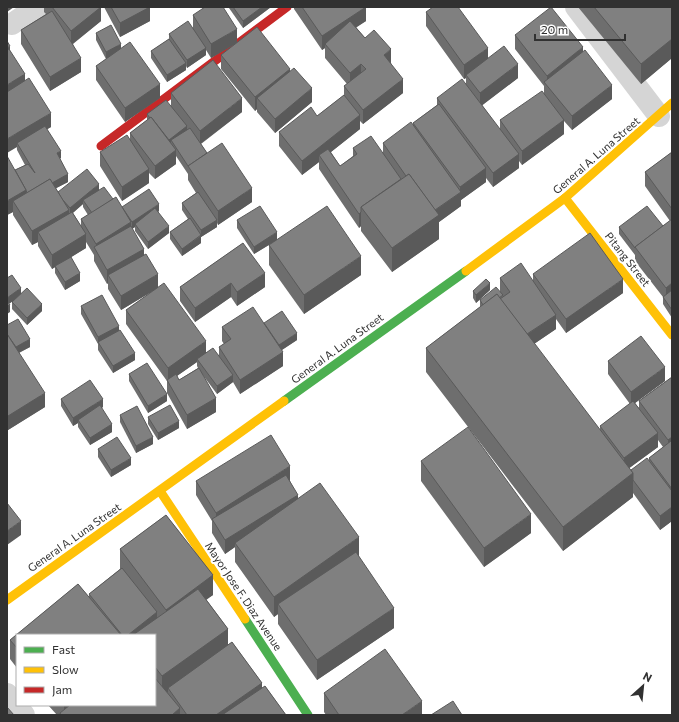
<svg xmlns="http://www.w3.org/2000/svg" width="679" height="722" font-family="Commissioner,sans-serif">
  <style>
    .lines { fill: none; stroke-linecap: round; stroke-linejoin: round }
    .street { stroke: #d5d5d5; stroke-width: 22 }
    .fast { stroke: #4caf50; stroke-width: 9 }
    .slow { stroke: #ffc107; stroke-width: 9 }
    .jam { stroke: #c62828; stroke-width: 9 }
    .wall { fill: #6e6e6e; fill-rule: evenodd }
    .shaded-wall { fill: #5a5a5a }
    .building { fill: #808080; stroke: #5a5a5a }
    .labels { text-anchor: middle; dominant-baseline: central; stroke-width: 4; stroke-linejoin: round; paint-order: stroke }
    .street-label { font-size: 11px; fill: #313131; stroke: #fff }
  </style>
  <rect width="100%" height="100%" fill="#fff"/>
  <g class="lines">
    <!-- street -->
    <g class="street">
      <polyline points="576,7 659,116"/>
      <polyline points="12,24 37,7"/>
      <polyline points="7,694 24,715"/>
    </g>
    <!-- fast -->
    <g class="fast">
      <polyline points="284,401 466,271"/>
      <polyline points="245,619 308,715"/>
    </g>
    <!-- slow -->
    <g class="slow">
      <polyline points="565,198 672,335"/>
      <polyline points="466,271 565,198 672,103"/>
      <polyline points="160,491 245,619"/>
      <polyline points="7,600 284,401"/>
    </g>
    <!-- jam -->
    <polyline class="jam" points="101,146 287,7"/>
  </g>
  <!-- wall -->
  <g class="wall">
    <polygon points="44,7 101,7 101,21 73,44 81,72 50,91 21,44 21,30 46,14 44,12"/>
    <polygon points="104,7 150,7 150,21 120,37"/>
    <polygon points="229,7 271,7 243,28 229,8"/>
    <polygon points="294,7 366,7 366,21 356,27 365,38 391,63 403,93 363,124 360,121 360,129 331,152 340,166 353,156 353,148 383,153 383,143 413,126 413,123 437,105 437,98 466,83 466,78 464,79 426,26 426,12 488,58 518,78 482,105 500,130 500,120 544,93 544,86 515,49 515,35 583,52 612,99 572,130 564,121 564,134 522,165 519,161 519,168 493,187 486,178 486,182 461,200 461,206 439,222 439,239 392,272 361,231 361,226 359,228 319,169 319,162 302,175 279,146 279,132 317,116 344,95 344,86 347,84 325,58 325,48 322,50 294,9"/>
    <polygon points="578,7 672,7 672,58 641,84"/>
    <polygon points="193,15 237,42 290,71 312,102 275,133 257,112 257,109 255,111 221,69 221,55 235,44 211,58 206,50 206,55 187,68 186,66 186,70 167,82 151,58 151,51 169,39 169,34 193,28"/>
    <polygon points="96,33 121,48 160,98 125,122 96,80 96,66 106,59 96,40"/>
    <path d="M 10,52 L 25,81 L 51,127 L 47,129 L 61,158 L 60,158 L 68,182 L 56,188 L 58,192 L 99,190 L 113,199 L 122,208 L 159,211 L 158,212 L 169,233 L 148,249 L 135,231 L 135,227 L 132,229 L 144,254 L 158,288 L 206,352 L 219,355 L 219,347 L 224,344 L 222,341 L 222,327 L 264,323 L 297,340 L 282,350 L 283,366 L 240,394 L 233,382 L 217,394 L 202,374 L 216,412 L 187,429 L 167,393 L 167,381 L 126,324 L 126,310 L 156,289 L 121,310 L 108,289 L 108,283 L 107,284 L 94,261 L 94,255 L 86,242 L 86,248 L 71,257 L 80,281 L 65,290 L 55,273 L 55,267 L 52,269 L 38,246 L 38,242 L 32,245 L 13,215 L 13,212 L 7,215 L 15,170 L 25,165 L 17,150 ZM 83,204 L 83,207 L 88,215 L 81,219 L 81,226 L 73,213 ZM 197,362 L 197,366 L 198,368 L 179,380 L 177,376 Z"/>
    <polygon points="171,93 242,112 201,144 207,153 252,202 218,225 217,223 217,227 201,237 201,243 182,256 170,239 170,232 188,219 182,210 182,203 196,193 188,180 188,174 176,156 176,164 155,179 149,173 149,183 122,201 100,166 100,152 130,139 130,133 147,120 147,114 171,106"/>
    <polygon points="672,152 672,318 663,304 663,297 635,261 635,255 619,234 619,227 663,226 670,221 645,186 645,172"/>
    <polygon points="237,220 277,240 254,254 237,228"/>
    <polygon points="243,243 265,287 237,306 231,297 195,322 180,301 180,287"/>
    <polygon points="269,245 361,275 304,314 269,265"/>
    <path d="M 533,274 L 623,293 L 566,333 L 556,319 L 556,329 L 534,344 L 600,430 L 600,426 L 630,404 L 608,374 L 608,361 L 665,381 L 635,403 L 639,408 L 639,401 L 672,377 L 672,521 L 660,530 L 633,493 L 633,497 L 563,551 L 426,372 L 426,348 L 480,307 L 480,300 L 500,292 L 500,278 L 533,280 ZM 658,440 L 663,447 L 649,458 L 649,460 L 631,470 L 629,468 L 658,447 Z"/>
    <polygon points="7,278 21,293 42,311 27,325 12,309 12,302 13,301 9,304 10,312"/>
    <polygon points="490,290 476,303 473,298 473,291"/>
    <polygon points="81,306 119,330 135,360 113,373 98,350 98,344 81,314"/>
    <polygon points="7,325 30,347 19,353 45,407 8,430 7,429"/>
    <polygon points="129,374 167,401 148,413 129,381"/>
    <polygon points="61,399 103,407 101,408 112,432 90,445 78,427 78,423 73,426 61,406"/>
    <polygon points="120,415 153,444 136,453 120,422"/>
    <polygon points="148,417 179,428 158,440 148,424"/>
    <polygon points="98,449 131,465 111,477 98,457"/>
    <polygon points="421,461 531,533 484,567 421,481"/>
    <polygon points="290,480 290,481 298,498 359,557 394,628 317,680 278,624 278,614 274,617 235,562 235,547 225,554 212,533 212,521 196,495 196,481"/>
    <polygon points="166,515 213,575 213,595 206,599 228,629 228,645 232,642 262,683 262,688 265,686 286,715 57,715 48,705 155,705 155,635 17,635 17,668 10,659 10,640 78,584 89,597 89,594 120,569 120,549"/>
    <polygon points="324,693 422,715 326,715 324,712"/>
  </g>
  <!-- shaded-wall -->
  <g class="shaded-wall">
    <polygon points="7,7 14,7 7,12"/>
    <polygon points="101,7 101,21 71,45 71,31"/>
    <polygon points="150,7 150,21 120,37 120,23"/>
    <polygon points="262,7 271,7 243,28 243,21"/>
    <polygon points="366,7 366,21 327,47 325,44 325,48 322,50 322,36"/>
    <polygon points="237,29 237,43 211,58 211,44"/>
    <polygon points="672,39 672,58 641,84 641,64"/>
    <polygon points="121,44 121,51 106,59 106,52"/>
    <polygon points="10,46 10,53 7,55 7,48"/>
    <polygon points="583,47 583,61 547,85 547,76"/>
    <polygon points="206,48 206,55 187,68 187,60"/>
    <polygon points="488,48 488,62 466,75 466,78 464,79 464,65"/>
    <polygon points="391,49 391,63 384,68 384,55"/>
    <polygon points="81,58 81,72 50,91 50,77"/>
    <polygon points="186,63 186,70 167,82 167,75"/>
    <polygon points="361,64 361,78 350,87 350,73"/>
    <polygon points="518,64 518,78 480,107 480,93"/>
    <polygon points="290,69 290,83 257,98 257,109 255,111 255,97"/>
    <polygon points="25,74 25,88 7,99 7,85"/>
    <polygon points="403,79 403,93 363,124 363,110"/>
    <polygon points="160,84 160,98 125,122 125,108"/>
    <polygon points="612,85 612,99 572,130 572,116"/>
    <polygon points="312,88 312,102 275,133 275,119"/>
    <polygon points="242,98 242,112 200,144 200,131"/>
    <polygon points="51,113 51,127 19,146 17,143 17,147 7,153 7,139"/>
    <polygon points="360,115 360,129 322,159 319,155 319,162 302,175 302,161"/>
    <polygon points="564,120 564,134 522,165 522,151"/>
    <polygon points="187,126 187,134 171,140 171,145 167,141"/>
    <polygon points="176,150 176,164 155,179 155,166"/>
    <polygon points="61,151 61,158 57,160 57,153"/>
    <polygon points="519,154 519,168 493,187 493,173"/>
    <polygon points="486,168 486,182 461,200 461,206 439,222 439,239 392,272 392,248 433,212 460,193 460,187"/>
    <polygon points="149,169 149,183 122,201 122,187"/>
    <polygon points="68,174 68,182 28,203 28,196"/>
    <polygon points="99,184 99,192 83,200 83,204 70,215 70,208"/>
    <polygon points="252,188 252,202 218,225 218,211"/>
    <polygon points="26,190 26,204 13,201 13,212 7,215 7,201"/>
    <polygon points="159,204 159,211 136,226 135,224 135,227 132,229 132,222"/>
    <polygon points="69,210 69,224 38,232 38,242 32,245 32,231"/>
    <polygon points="361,212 361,226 359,228 359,214"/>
    <polygon points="217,220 217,227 201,237 201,243 182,256 182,249 201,236 201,230"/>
    <polygon points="131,222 131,236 96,251 96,244"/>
    <polygon points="169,226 169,233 148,249 148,242"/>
    <polygon points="277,232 277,240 254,254 254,247"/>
    <polygon points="86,234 86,248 52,269 52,255"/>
    <polygon points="144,249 144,263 108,275 108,283 107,284 107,270"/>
    <polygon points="361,256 361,275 304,314 304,295"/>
    <polygon points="80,273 80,281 65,290 65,282"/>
    <polygon points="265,273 265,287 237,306 237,292"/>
    <polygon points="158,274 158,288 121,310 121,296"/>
    <polygon points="623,279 623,293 566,333 566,319"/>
    <polygon points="231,283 231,297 195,322 195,308"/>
    <polygon points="490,283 490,290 476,303 476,295"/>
    <polygon points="672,283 672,297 666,301 666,288"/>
    <polygon points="21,288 21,295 7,305 7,298"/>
    <polygon points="42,304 42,311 27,325 27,318"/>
    <polygon points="10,305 10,312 7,314 7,306"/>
    <polygon points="556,315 556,329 522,352 522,338"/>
    <polygon points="119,326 119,333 98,343 98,337"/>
    <polygon points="297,333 297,340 277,353 277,346"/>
    <polygon points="30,339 30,347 14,355 14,348"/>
    <polygon points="206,341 206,355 197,359 197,362 168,382 168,368"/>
    <polygon points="283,352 283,366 240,394 240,380"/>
    <polygon points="135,353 135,360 113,373 113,366"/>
    <polygon points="665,367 665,381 631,406 631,392"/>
    <polygon points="233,375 233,382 217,394 217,386"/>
    <polygon points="45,393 45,407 8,430 8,416"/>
    <polygon points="167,394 167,401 148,413 148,406"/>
    <polygon points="216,398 216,412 187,429 187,415"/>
    <polygon points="103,399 103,407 79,422 78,420 78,423 73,426 73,418"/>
    <polygon points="179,421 179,428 158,440 158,433"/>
    <polygon points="112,424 112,432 90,445 90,438"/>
    <polygon points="658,433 658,447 624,472 624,458"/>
    <polygon points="153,437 153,444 136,453 136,446"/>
    <polygon points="672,437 672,451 668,454 668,440"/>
    <polygon points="131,458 131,465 111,477 111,470"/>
    <polygon points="290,466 290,480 216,526 216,513"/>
    <polygon points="633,473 633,497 563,551 563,527"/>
    <polygon points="298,495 298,509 235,543 235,547 225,554 225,540"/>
    <polygon points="672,507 672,521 660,530 660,516"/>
    <polygon points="531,514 531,533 484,567 484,548"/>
    <polygon points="21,521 21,535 7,545 7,531"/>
    <polygon points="359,537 359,557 278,604 278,614 274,617 274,597"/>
    <polygon points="213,575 213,595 166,629 166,610"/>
    <polygon points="394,608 394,628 317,680 317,660"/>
    <polygon points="157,612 157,626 145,635 128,635"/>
    <polygon points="228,629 228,649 168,688 168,692 162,696 162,676"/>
    <polygon points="262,683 262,697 236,715 216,715"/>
    <polygon points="422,701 422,715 402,715"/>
    <polygon points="64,705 86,705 64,715"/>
    <polygon points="180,708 180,715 172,715"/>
  </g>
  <!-- building -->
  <g class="building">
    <polygon points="52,7 101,7 71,31"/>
    <polygon points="111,7 150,7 120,23"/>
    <polygon points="205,7 223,7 237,29 211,44 193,15"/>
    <polygon points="233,7 262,7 243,21"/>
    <polygon points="302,7 366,7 322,36"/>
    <polygon points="433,7 458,7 488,48 464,65 426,12"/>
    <polygon points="551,7 583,47 547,76 515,35"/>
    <polygon points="594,7 672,7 672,39 641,64"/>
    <polygon points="52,11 81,58 50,77 21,30"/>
    <polygon points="188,21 206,48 187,60 169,34"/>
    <polygon points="350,21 365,38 374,30 391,49 384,55 403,79 363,110 344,86 366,69 361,64 350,73 325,44"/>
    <polygon points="111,25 121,44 106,52 96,33"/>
    <polygon points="257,27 290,69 255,97 221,55"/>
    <polygon points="169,39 186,63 167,75 151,51"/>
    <polygon points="7,41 10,46 7,48"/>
    <polygon points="130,42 160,84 125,108 96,66"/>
    <polygon points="504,46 518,64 480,93 466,75"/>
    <polygon points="9,49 25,74 7,85 7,50"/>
    <polygon points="585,50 612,85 572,116 544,82"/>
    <polygon points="213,60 242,98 200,131 171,93"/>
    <polygon points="294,68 312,88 275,119 257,98"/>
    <polygon points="29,78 51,113 7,139 7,92"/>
    <polygon points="462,79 519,154 493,173 437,98"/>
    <polygon points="542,91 564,120 522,151 500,120"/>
    <polygon points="344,95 360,115 302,161 279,132 311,107 317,116"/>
    <polygon points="166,100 187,126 169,140 151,117 150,118 147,114"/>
    <polygon points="439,104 486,168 460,187 413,123"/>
    <polygon points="151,117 176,150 155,166 130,133"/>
    <polygon points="411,122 461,192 435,210 409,174 406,176 383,143"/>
    <polygon points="45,126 61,151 57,153 68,174 52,183 50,179 27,193 26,190 15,170 28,164 35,173 17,143"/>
    <polygon points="190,128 207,153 188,166 171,140"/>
    <polygon points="127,135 149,169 122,187 100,152"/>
    <polygon points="371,136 401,179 361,207 361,212 359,214 319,155 328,149 340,166 357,154 353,148"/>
    <polygon points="222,143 252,188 218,211 188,166"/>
    <polygon points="672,152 672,209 645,172"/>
    <polygon points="7,156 26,190 7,201"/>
    <polygon points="87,169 99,184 70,208 62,199 58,192"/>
    <polygon points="409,174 439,215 392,248 361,207"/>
    <polygon points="50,179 69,210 32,231 13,201"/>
    <polygon points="104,187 113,199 92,213 83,200"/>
    <polygon points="149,189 159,204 132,222 122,207"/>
    <polygon points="198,192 217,220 201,230 182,203"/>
    <polygon points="116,197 131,222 96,244 81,219"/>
    <polygon points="260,206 277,232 254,247 237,220"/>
    <polygon points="327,206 361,256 304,295 269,245"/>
    <polygon points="647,206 663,226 635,247 635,248 619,227"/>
    <polygon points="155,208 169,226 148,242 135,224"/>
    <polygon points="72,212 86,234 52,255 38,232"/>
    <polygon points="190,218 201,235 182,249 170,232"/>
    <polygon points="672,219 672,283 666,288 635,247"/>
    <polygon points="131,226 144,249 107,270 94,247"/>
    <polygon points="590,233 623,279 566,319 533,274"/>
    <polygon points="243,243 265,273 237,292 231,283 195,308 180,287"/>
    <polygon points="146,254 158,274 121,296 108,275"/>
    <polygon points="71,257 80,273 65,282 55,266"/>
    <polygon points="521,263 556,315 527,334 500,299 510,292 500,278"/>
    <polygon points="12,275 21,288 7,298 7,278"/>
    <polygon points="486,279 490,283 476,295 473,291"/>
    <polygon points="164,283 206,341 168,368 126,310"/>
    <polygon points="496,287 503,295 499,298 497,294 483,305 480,300"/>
    <polygon points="27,288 42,304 27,318 12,302"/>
    <polygon points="672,290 672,310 663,297"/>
    <polygon points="497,294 633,473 563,527 426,348"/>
    <polygon points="102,295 119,326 98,337 81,306"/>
    <polygon points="7,301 10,305 7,306"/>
    <polygon points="253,307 283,352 240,380 219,347 231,339 222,327"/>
    <polygon points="282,311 297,333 279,345 264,323"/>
    <polygon points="18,319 30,339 16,347 7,334 7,325"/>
    <polygon points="120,330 135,353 113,366 98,342"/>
    <polygon points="7,334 45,393 8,416 7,415"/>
    <polygon points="641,336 665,367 631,392 608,361"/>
    <polygon points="213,348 233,375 217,386 197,359"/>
    <polygon points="147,363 167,394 148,406 129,374"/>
    <polygon points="199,368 216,398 187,415 167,380 176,374 179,380"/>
    <polygon points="672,377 672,437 668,440 639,401"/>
    <polygon points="90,380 103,399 73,418 61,399"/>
    <polygon points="633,401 658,433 624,458 600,426"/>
    <polygon points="100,405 112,424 90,438 78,420"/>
    <polygon points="170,405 179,421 158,433 148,417"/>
    <polygon points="137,406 153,437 136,446 120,415"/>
    <polygon points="468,427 531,514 484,548 421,461"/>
    <polygon points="271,435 290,466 216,513 196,481"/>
    <polygon points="117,437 131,458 111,470 98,449"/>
    <polygon points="671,441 672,442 672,489 649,458"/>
    <polygon points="647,458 672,491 672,507 660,516 633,480 633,473 631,470"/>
    <polygon points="286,475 298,495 225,540 212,519"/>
    <polygon points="320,483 359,537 274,597 235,543"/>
    <polygon points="7,503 21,521 7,531"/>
    <polygon points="166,515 213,575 166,610 120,549"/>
    <polygon points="356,552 394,608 317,660 278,604"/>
    <polygon points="122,568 157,612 128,635 122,635 89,594"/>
    <polygon points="78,584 121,635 17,635 17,648 10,640"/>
    <polygon points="198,589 228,629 162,676 155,667 155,635 133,635"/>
    <polygon points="232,642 262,683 216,715 187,715 168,688"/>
    <polygon points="385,649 422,701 402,715 339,715 324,693"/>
    <polygon points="155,678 180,708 172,715 61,715 60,713 70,705 155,705"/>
    <polygon points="265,686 286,715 222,715"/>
    <polygon points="453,701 462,715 431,715"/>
    <polygon points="7,707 14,715 7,715"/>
  </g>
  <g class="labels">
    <!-- street labels -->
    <g class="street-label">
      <text transform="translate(596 155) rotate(-41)">General A. Luna Street</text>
      <text transform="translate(628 259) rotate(52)">Pitang Street</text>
      <text transform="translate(337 348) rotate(-36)">General A. Luna Street</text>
      <text transform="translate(74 537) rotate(-35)">General A. Luna Street</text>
      <text transform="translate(244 596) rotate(56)">Mayor Jose F. Diaz Avenue</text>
    </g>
  </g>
  <!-- border -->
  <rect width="679" height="722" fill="none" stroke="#313131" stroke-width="16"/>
  <!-- legend -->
  <rect x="16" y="634" width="140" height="72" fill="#ffffff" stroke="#adadad"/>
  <rect x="24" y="647" width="20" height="6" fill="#4caf50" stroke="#adadad"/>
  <text x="52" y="654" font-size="12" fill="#313131">Fast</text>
  <rect x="24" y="667" width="20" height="6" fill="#ffc107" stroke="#adadad"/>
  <text x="52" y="674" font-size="12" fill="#313131">Slow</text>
  <rect x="24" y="687" width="20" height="6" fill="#c62828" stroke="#adadad"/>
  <text x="52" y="694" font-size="12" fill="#313131">Jam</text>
  <!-- north arrow -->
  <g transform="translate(643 686) rotate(27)" stroke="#ffffff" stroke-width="3" paint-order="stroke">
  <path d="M0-3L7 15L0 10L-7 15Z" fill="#313131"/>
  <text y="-6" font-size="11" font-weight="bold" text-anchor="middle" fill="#313131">N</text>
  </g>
  <!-- scale -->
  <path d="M535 34v6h90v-6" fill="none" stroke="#313131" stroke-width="2"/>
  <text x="541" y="34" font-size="12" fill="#313131" stroke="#ffffff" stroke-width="3" paint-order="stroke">20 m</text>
</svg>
